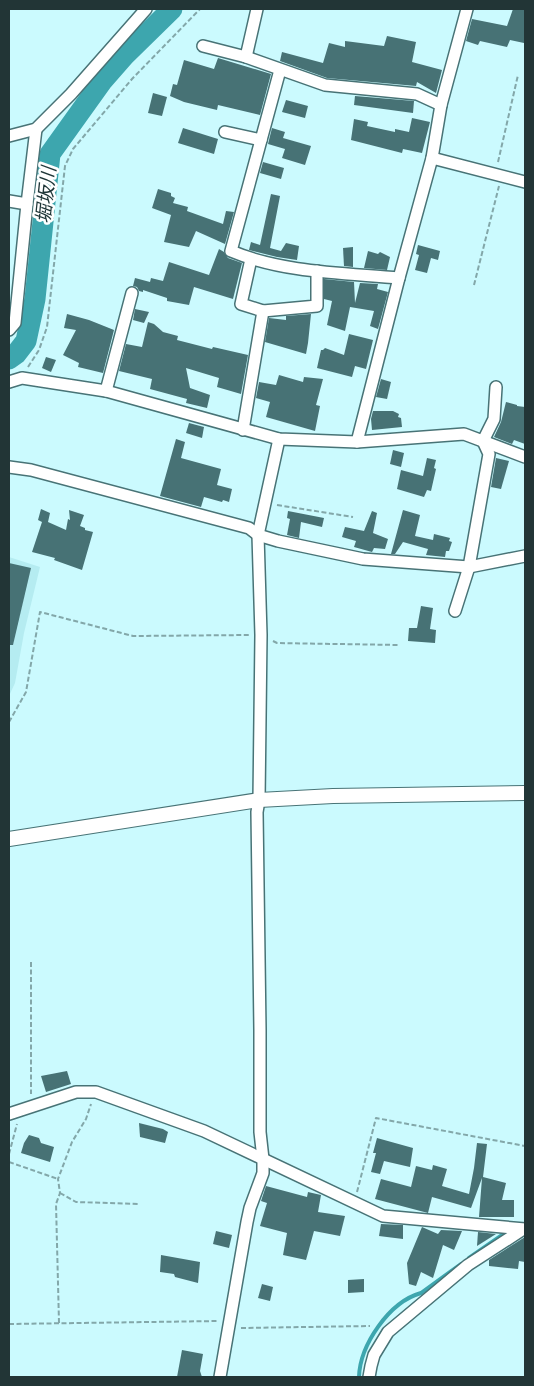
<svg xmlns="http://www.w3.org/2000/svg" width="534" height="1386" font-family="'Crimson Pro','Noto Sans JP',serif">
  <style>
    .built { fill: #b5ecf1 }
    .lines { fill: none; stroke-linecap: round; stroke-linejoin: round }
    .stream { stroke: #3da6ae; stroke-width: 4 }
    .river { stroke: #3da6ae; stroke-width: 21 }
    .building { fill: #477275 }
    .minor-casing { stroke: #487376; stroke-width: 14 }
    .tertiary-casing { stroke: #487376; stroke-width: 16 }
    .path { stroke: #83a7a9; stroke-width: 2; stroke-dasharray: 5 2.5; stroke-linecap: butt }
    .minor { stroke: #fff; stroke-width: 11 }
    .tertiary { stroke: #fff; stroke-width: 14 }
    .labels { text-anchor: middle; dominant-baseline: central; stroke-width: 5; stroke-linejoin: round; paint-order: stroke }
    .water-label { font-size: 19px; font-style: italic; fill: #1e3537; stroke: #fff }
  </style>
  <rect width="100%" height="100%" fill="#cbfafe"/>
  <!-- built -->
  <polygon class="built" points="9,557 40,567 24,633 15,683 9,696"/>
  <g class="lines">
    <!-- stream -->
    <g class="stream">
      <polyline points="469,1258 508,1231"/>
      <path d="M 359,1377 C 360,1345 389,1302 421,1293 L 461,1264"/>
    </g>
    <!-- river -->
    <polyline class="river" points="9,359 16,354 26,341 35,299 50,154 103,80 124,56 172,9"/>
  </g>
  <!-- building -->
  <g class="building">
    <polygon points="513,9 525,9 525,36 524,43 510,40 507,47 480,41 478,45 466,41 472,19 507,26"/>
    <polygon points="387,36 416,42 412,62 442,70 436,93 417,82 416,86 327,78 280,61 282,52 323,63 329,43 345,47 345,41 384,46"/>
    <polygon points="218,58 271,74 260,115 218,105 217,110 184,102 170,96 173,84 177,85 184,60 214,69"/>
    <polygon points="153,93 167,97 162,116 148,113"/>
    <polygon points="355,96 414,101 413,113 354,105"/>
    <polygon points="286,100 308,106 305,118 282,112"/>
    <polygon points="412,118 430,122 422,153 403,149 402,153 351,140 354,119 368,122 367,126 395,132 395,129 409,132"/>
    <polygon points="183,128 218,139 214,154 178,143"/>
    <polygon points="272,128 285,132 283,138 311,146 305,165 282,158 285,149 268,144"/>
    <polygon points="263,162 284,168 281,179 260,173"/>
    <polygon points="158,189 171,193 171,196 175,198 173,203 188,207 187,211 223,224 226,211 234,212 225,244 196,231 189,247 164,242 171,215 152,208"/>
    <polygon points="271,194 280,196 270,248 281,251 286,243 299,246 297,260 277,257 249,250 251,242 260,245"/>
    <polygon points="418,245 440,251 438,260 431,258 427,273 415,270 419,255 416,254"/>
    <polygon points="353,247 353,267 344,266 343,248"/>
    <polygon points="219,249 224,252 228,258 242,263 233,299 194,287 189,305 167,301 167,298 143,290 143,292 139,291 137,287 133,286 135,278 150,282 151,278 163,281 169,262 209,275"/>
    <polygon points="368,251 378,254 380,252 390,257 387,270 364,268"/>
    <polygon points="324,279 354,282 355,303 360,283 378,284 377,289 388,292 378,329 370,326 374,311 350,307 345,331 327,325 332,301 324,299"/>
    <polygon points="135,309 149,312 144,323 133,320"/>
    <polygon points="67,314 89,320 114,330 103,373 78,367 79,363 63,355 76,330 64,328"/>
    <polygon points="311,314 308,343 306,354 265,342 269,318 286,320 286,316"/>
    <polygon points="148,322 154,324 163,332 178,336 177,340 212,349 213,347 248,355 241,394 217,387 219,378 186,368 190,388 210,395 207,408 186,403 187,399 150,389 152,379 119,371 126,344 142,347"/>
    <polygon points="349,334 373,340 366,369 355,366 352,377 317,368 321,350 323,350 325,348 344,355"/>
    <polygon points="46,357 56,360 51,372 42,368"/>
    <polygon points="279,375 303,382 304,377 323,379 316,405 320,406 315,431 266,417 270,402 256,398 259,382 276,385"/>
    <polygon points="381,379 391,382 387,399 376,397"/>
    <polygon points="506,402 517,405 517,406 525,407 525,444 514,440 512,444 494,437 501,422"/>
    <polygon points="373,411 393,411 399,414 398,417 401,418 402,427 372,430 371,419"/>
    <polygon points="189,423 204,427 202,438 186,433"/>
    <polygon points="176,439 185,442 181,458 221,469 217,485 232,489 229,502 223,500 222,502 204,497 201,507 160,496"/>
    <polygon points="393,450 404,453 401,467 390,464"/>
    <polygon points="427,458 436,460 434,468 436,469 431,491 427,490 424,497 397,489 401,470 423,476"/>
    <polygon points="496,458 509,461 501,489 491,487"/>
    <polygon points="41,509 50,513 48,522 66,530 68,519 70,520 69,510 84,515 80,526 85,528 85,530 93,532 82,570 54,560 55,558 32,552 42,522 38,520"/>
    <polygon points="403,510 420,515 415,536 433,540 434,534 450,538 449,541 452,542 449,551 446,551 445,557 426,555 428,549 403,542 395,554 391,554"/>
    <polygon points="288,511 324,518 322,527 301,522 299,538 287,535 290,519 287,518"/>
    <polygon points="372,511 377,513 373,533 388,539 385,549 374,548 372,552 354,547 356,541 342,537 345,527 364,531"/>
    <polygon points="9,563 31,568 13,645 9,645"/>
    <polygon points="421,606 433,608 430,629 436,630 435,643 408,641 409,628 417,628"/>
    <polygon points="67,1071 71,1084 46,1092 41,1076"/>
    <polygon points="139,1123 163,1129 168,1132 165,1143 140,1137"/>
    <polygon points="29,1135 39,1138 41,1143 54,1147 50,1162 21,1153 24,1143"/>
    <polygon points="377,1138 413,1148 410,1167 384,1161 380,1174 371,1172 376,1153 373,1153"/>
    <polygon points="477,1143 487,1144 483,1177 506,1183 502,1200 514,1200 514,1217 479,1217 482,1178 471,1208 432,1197 428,1213 375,1199 381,1179 411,1187 416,1166 432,1170 433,1165 447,1169 442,1186 469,1194 474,1168"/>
    <polygon points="266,1186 307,1197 308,1192 321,1195 318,1212 345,1216 340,1236 314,1231 306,1260 283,1255 287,1233 260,1226 267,1203 261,1201"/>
    <polygon points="381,1224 403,1225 403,1239 379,1236"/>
    <polygon points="422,1227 438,1234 441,1230 462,1231 454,1250 443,1245 433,1278 421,1272 416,1286 409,1284 407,1263"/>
    <polygon points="216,1231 232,1235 229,1248 213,1244"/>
    <polygon points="478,1232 496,1234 477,1246"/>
    <polygon points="525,1237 525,1262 519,1261 518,1269 489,1266 489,1260"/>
    <polygon points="161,1255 200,1262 198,1283 175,1277 174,1274 160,1272"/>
    <polygon points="364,1279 364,1292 348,1293 348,1280"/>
    <polygon points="262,1284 273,1287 270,1301 258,1298"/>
    <polygon points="182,1350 203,1354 200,1371 202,1377 177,1377"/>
  </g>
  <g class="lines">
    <!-- minor casing -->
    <g class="minor-casing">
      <g id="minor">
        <polyline points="257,9 246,57 325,85 417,94 441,105"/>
        <polyline points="203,46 246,57"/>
        <path d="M 280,70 L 231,251 C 283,273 344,273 399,278"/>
        <polyline points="225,132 261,140"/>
        <polyline points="9,136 36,129 71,94 146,9"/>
        <polyline points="432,158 525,182"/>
        <polyline points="9,201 27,204"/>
        <polyline points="263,311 317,306 317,271"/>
        <polyline points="9,330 15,323 27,204 36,129"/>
        <polyline points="9,382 22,378 106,391 279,439 357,442 464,434 525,457"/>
        <polyline points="106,391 132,293"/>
        <polyline points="243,430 263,311 241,304 251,259"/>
        <polyline points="357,442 399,278 432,158 441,105 467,9"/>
        <polyline points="9,467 31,470 249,528 258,535 278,541 363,559 469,567 525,556"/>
        <polyline points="455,611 469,567 489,454 483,441 494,419 496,387"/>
        <polyline points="9,1114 76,1092 96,1092 204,1131 383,1216 525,1229"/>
        <polyline points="220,1377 247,1222 250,1208 263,1173 263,1159 260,1132 260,1030 257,812 259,800 261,635 258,535 279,439"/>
        <polyline points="369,1377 371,1366 374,1355 388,1332 468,1265 522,1230"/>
      </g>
    </g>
    <!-- tertiary casing -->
    <g class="tertiary-casing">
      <polyline id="tertiary" points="9,839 259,800 333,796 525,793"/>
    </g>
    <!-- path -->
    <g class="path">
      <polyline points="498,162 518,75"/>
      <polyline points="474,285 499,186"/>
      <polyline points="28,367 39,350 47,327 65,166 73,149 132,79 200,9"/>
      <polyline points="277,505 353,517"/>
      <polyline points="273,641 277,643 398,645"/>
      <polyline points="9,722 26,692 40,612 133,636 249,635"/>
      <polyline points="31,962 31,1094"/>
      <polyline points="9,1154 17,1124"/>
      <polyline points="9,1162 58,1179"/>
      <polyline points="357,1192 376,1118 525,1146"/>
      <polyline points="60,1193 76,1202 138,1204"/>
      <polyline points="59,1323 56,1204 60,1193 58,1179 72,1142 86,1119 91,1104"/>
      <polyline points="9,1324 219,1321"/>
      <polyline points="241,1328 370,1326"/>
    </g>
    <!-- minor -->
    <use href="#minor" class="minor"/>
    <!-- tertiary -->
    <use href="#tertiary" class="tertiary"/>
  </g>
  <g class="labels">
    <!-- water labels -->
    <g class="water-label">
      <text transform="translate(46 195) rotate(-84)">堀坂川</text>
    </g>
  </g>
  <!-- border -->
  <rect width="534" height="1386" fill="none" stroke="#223536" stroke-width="20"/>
</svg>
